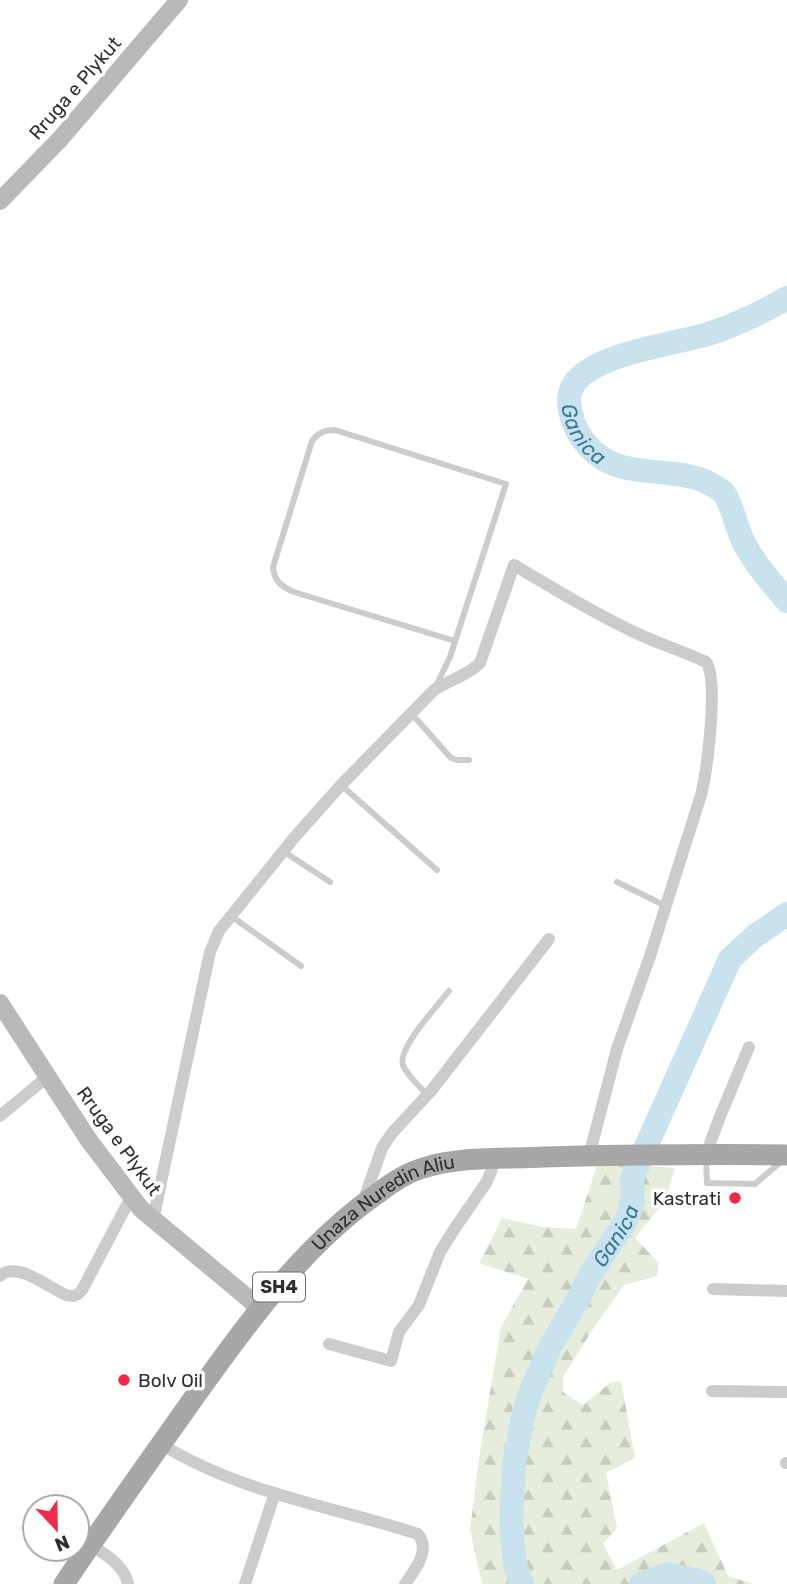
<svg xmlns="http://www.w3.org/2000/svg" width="787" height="1584" font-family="Rubik,sans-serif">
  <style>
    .forest { fill: url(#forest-firs) }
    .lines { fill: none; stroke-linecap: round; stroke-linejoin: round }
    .river { stroke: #c8e3ee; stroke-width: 24 }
    .lane { stroke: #ccc; stroke-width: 6 }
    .street { stroke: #ccc; stroke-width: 12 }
    .secondary { stroke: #b9b9b9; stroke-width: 18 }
    .primary { stroke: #a7a7a7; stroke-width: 21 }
    .poi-dot { fill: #ef2949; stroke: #fff; stroke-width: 2.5 }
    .labels { text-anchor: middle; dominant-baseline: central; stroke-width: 7; stroke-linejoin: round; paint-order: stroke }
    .shield { fill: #fff; stroke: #6d6d6d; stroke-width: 2 }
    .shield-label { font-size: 18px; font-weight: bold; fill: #2f2f2f }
    .street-label { font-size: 19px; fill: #2f2f2f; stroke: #fff }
    .poi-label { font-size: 19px; fill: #2f2f2f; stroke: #fff; text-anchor: end }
    .water-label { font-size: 21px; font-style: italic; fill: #387a97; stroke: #fff }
  </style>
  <defs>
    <pattern id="forest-firs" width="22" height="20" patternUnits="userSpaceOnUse" patternTransform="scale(1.75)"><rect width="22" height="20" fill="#e7eddd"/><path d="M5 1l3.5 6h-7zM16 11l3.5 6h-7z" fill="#c6ccbe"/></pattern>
  </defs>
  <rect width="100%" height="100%" fill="#fff"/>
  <!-- forest -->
  <polygon class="forest" points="598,1163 675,1168 665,1201 635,1238 659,1263 657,1276 624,1285 593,1329 563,1377 563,1392 583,1405 610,1383 621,1381 635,1458 606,1473 617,1528 603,1544 617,1570 704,1523 728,1576 754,1584 482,1584 470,1529 480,1452 501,1327 528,1279 479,1263 502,1218 542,1227 576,1229"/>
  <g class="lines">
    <!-- river -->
    <g class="river">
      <path id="s1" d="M 787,298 C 761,313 734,326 705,335 C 673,344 583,355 571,390 C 567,400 570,411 573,421 C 580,441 596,458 616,465 C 648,476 684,468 714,486 C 717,488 720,490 723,492 C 731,501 737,529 743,541 C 754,563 771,582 787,601"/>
      <path id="s2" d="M 522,1584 L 515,1565 L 511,1521 L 514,1464 L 523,1416 L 529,1396 L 550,1347 L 578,1299 L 590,1275 L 627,1219 L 633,1201 L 632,1178 L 730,959 L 755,936 L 787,914"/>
      <polyline points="641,1584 668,1574 699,1581 704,1584"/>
    </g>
    <!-- lane -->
    <g class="lane">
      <path d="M 436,686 L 450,657 L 506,484 L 335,430 C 324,430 318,433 312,441 L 273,567 C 274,581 282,587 294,592 L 455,641"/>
      <polyline points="411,713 451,758 457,760 469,760"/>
      <polyline points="341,785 437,870"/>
      <polyline points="283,851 330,882"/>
      <polyline points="617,882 666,906"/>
      <polyline points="231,916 301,966"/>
      <path d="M 427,1095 C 420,1086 407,1076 403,1065 C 397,1049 438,1005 449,991"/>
      <polyline points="706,1157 707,1183 755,1184 783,1160"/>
    </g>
    <!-- street -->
    <g class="street">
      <polyline points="0,1116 47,1077"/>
      <polyline points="706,1154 721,1114 749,1047"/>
      <polyline points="363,1202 382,1148 392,1133 431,1091 549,939"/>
      <path d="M 153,1220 L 210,952 L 219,931 L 293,839 L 341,785 L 434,690 C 449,680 467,676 480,663 L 514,565 C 554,589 594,613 636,633 C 659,644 683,651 706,662 C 719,680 707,771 701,795 L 650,956 L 617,1049 L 589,1156"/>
      <path d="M 0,1276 C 16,1260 49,1288 66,1295 C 74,1297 77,1296 82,1290 L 131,1197"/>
      <polyline points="713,1289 787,1291"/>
      <polyline points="329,1344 391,1361 399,1332 419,1305 440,1252 455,1228 486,1183 491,1172 494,1159"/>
      <polyline points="712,1391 787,1392"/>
      <path d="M 161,1444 C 240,1493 331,1506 418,1534 C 431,1550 415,1570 405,1584"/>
      <polyline points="786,1463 787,1463"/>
      <path d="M 90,1544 C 106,1555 124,1565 128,1584"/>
      <polyline points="245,1584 275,1493"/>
    </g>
    <!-- secondary -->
    <g class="secondary">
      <polyline points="0,201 61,138 179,0"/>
      <polyline points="0,1003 88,1139 141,1209 261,1309"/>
    </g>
    <!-- primary -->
    <path class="primary" id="s3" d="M 64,1584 C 100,1530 138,1477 176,1423 C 233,1343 295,1251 377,1194 C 391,1183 406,1173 423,1168 C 461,1156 504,1159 544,1157 C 625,1155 706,1154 787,1155"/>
  </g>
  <!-- markers -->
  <g class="poi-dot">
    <circle cx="735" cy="1198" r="7"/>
    <circle cx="124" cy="1380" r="7"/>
  </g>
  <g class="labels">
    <!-- shield labels -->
    <rect class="shield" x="253" y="1272.5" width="52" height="29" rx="5"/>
    <g class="shield-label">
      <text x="279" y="1287">SH4</text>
    </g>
    <!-- street labels -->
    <g class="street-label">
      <text transform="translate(75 88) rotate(-49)">Rruga e Plykut</text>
      <text transform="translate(119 1141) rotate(54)">Rruga e Plykut</text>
      <text stroke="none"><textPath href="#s3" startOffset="504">Unaza Nuredin Aliu</textPath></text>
    </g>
    <!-- poi labels -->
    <g class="poi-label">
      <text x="721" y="1198">Kastrati</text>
      <text x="138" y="1380" text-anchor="start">Bolv Oil</text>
    </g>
    <!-- water labels -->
    <g class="water-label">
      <text stroke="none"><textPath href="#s1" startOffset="287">Ganica</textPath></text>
      <text stroke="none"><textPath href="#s2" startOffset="374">Ganica</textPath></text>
    </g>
  </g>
  <!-- north arrow -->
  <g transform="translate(56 1528) rotate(158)"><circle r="33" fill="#ffffff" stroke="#acacac" stroke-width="2"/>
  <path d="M0-5L12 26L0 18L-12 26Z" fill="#ef2949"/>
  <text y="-10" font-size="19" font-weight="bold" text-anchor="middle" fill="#2f2f2f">N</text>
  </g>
</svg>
